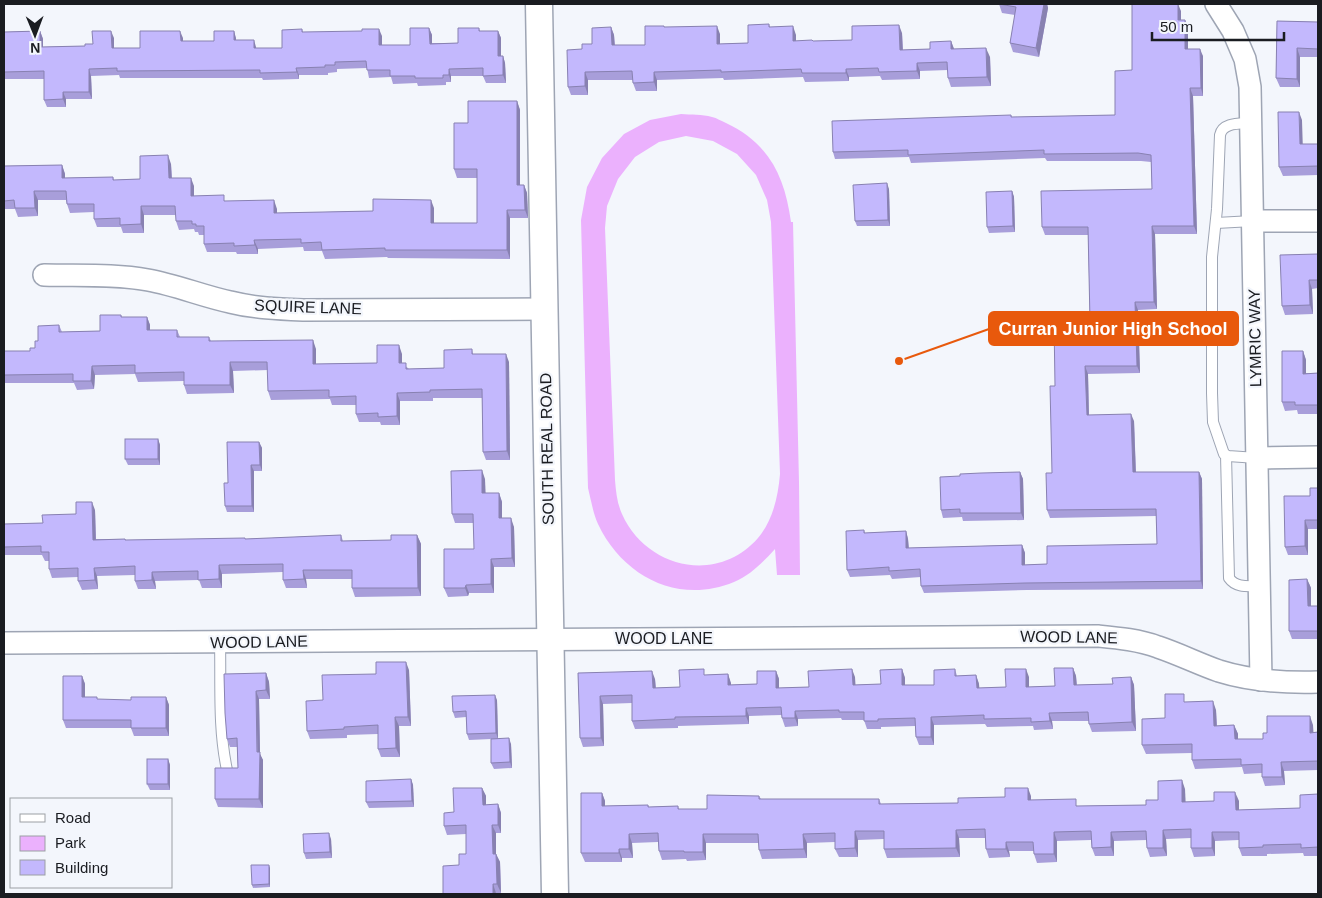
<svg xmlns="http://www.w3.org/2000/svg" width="1322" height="898" font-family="Helvetica,sans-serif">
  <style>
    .green { fill: #ebb1fd; fill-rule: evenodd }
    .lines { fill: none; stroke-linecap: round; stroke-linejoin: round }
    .service-casing { stroke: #9ea5b4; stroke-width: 12 }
    .minor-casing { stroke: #9ea5b4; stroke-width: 24 }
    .tertiary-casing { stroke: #9ea5b4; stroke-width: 29 }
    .service { stroke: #fff; stroke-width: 10 }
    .minor { stroke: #fff; stroke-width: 21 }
    .tertiary { stroke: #fff; stroke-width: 26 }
    .wall { fill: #a89eda }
    .shaded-wall { fill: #8881b1 }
    .building { fill: #c3b8fd; stroke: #8881b1 }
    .labels { text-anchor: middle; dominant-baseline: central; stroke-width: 4.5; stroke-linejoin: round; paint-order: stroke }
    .street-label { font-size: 16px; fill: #1a1c21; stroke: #f3f6fc }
    .leader { fill: none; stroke: #e8590c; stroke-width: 2 }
    .callout-dot { fill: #e8590c; stroke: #f3f6fc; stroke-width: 2 }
    .callout { fill: #e8590c; stroke: #e8590c; stroke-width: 2 }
    .callout-label { font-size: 18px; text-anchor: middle; font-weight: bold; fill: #fff }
  </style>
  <rect width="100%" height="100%" fill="#f3f6fc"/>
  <!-- green -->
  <path class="green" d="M 681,114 C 691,115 702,114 712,117 C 717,118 721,121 726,123 C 769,143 785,177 791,222 L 793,222 L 799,482 L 800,575 L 777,575 L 775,549 C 763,562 751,575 734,582 C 679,605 623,577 598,524 C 593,513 591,500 588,488 L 581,220 L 587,187 L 602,158 L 624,134 L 650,120 ZM 686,136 L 713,141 L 737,154 L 756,175 L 767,200 L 771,222 L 780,474 C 778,497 773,520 758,538 C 717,585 646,568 622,514 C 617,503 616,492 615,480 L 605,228 L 607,206 L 618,179 L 635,157 L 659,142 Z"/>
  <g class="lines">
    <!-- service casing -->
    <g class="service-casing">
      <g id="service">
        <path d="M 1251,123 C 1240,124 1223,122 1220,135 L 1217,209 L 1212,257 L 1212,393 L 1213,422 L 1224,454 L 1226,455 L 1229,578 C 1236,588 1248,586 1259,586"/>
        <polyline points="1216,223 1253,221"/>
        <polyline points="1226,455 1228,456 1257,458"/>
        <path d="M 220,642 C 221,685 218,728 227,770"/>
      </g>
    </g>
    <!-- minor casing -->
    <g class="minor-casing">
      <g id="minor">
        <polyline points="1216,4 1233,31 1245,59 1250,87 1261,680"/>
        <polyline points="1253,221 1318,221"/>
        <path d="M 44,275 C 79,276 114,274 148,280 C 176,285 202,296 230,302 C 254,308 278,309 303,310 L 545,309"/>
        <polyline points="1257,458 1318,457"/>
        <path d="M 4,643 L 1098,636 C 1118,638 1139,640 1158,647 C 1179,654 1199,664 1219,671 C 1251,681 1285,683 1318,682"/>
      </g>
    </g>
    <!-- tertiary casing -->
    <g class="tertiary-casing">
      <polyline id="tertiary" points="539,4 555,894"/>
    </g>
    <!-- service -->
    <use href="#service" class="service"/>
    <!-- minor -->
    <use href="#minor" class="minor"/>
    <!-- tertiary -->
    <use href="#tertiary" class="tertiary"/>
  </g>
  <!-- wall -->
  <g class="wall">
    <polygon points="999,4 1047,4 1048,8 1039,57 1013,52 1010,43 1015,15 1002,13"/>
    <polygon points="1181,11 1181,20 1188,27 1188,49 1203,56 1203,96 1193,96 1197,234 1155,234 1157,309 1138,310 1140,373 1088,374 1089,415 1134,421 1136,472 1199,472 1202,479 1203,589 1027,590 924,593 921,586 921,577 892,579 890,575 850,577 847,570 864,530 865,533 906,531 908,539 909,548 1022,545 1025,553 1025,565 1047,564 1157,544 1156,516 1050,518 1047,510 1052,473 1055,386 1090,321 1088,235 1045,235 1042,227 1152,189 1151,162 1141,161 1047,161 1045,158 911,163 909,157 835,159 833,152 1011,115 1012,117 1115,115 1132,70"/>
    <polygon points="1277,21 1318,22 1318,57 1300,57 1300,87 1280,87 1276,78"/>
    <polygon points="769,24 770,27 796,35 796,41 813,41 852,40 902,33 903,50 930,49 951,41 954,49 990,57 991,86 951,87 948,78 948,70 920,71 920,79 882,80 880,76 849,77 849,81 805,82 803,77 724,80 723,78 657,80 657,91 636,91 633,83 633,80 588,80 588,95 571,95 568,87 582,49 592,44 611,27 614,35 615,45 645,45 664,27 720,34 720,44 748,43"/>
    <polygon points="429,28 432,35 432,43 458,43 479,28 480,31 498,31 501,38 501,56 503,56 505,63 506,83 486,83 483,76 451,76 451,82 446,82 446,85 418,86 417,83 393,84 391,77 369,78 367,68 337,69 337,72 328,73 328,75 299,75 299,79 263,80 262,78 120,78 119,75 91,76 92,99 66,99 66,107 47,107 44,100 44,79 4,79 4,32 40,31 43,39 43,47 85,46 93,44 114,38 114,48 140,48 183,38 183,41 214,41 234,31 236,40 256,47 256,48 282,48 302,29 303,32 382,36 382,45 410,45"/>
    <polygon points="517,101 520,110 520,185 524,185 527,193 528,218 510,218 510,259 388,258 387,257 325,259 322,251 304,251 303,247 258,249 258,254 237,254 236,252 207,252 204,244 204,235 199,235 198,232 195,232 194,229 179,230 176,221 176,215 144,215 144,233 123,233 121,227 97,227 94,219 94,212 70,213 67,204 66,200 38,200 38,216 18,217 15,209 4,209 4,166 62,165 65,174 65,178 113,177 114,180 140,179 171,164 172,178 194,186 194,196 277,209 277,213 373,211 434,208 434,223 477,223 477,178 457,178 454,169 468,123"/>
    <polygon points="1302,120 1302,144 1318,144 1318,175 1283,176 1279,167"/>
    <polygon points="889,189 890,226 857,226 855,221"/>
    <polygon points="1012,191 1014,197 1015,232 989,233 987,227"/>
    <polygon points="1318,254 1318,288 1312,289 1313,314 1285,315 1282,306"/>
    <polygon points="121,315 122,317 147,317 150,325 150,330 177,330 180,337 209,337 211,341 316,349 316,364 377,363 402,354 402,363 409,369 444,368 472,349 473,354 509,362 510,460 486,460 483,452 482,398 433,398 433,401 400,401 400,425 381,425 380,422 359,422 356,414 356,405 332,405 330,399 271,400 268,391 268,370 233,371 234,393 187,394 184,385 184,381 138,382 135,374 95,375 94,389 77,390 74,383 4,383 4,351 30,351 35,348 38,341 59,325 62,332 100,331"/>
    <polygon points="1303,351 1306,360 1306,373 1318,373 1318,414 1298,414 1297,410 1285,411 1282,402"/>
    <polygon points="158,439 160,445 160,465 128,465 125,459"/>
    <polygon points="259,442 262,448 262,471 254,471 254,512 227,512 225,506 228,483"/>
    <polygon points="1020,472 1023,479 1024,520 963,521 962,517 943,518 941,510 960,476"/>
    <polygon points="485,479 485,493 499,493 502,502 502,518 514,527 515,567 494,567 494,593 469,593 468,596 448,597 444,588 474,549 474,523 455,523 452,514"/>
    <polygon points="1318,488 1318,529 1308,529 1308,555 1288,555 1285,547"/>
    <polygon points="95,510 96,539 125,539 126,540 245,539 341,535 343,541 391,540 417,535 421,544 421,596 355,597 352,588 352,579 306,579 307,588 286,588 283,580 283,572 222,574 222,588 202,588 199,580 155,581 156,589 138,589 135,581 135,575 97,576 98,589 82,590 78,581 78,577 52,578 49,569 49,561 45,561 42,555 4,555 5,581 4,581 4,524 43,523"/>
    <polygon points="1307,579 1311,588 1311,606 1318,606 1318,639 1292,639 1289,631"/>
    <polygon points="1073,668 1076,676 1077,685 1113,684 1131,677 1134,685 1136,731 1092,732 1089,724 1089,721 1052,721 1053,729 1034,730 1033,726 987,727 985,724 934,725 934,745 919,745 916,737 915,726 881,727 881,729 867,729 864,720 842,720 841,718 798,719 798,726 785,727 782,718 782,715 749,716 749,724 678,726 678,728 635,729 632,721 632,703 603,704 604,746 583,747 580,738 578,673 655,679 656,688 680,687 706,675 728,674 731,685 757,684 776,671 779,679 779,688 809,687 855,677 855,685 881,684 902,669 905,678 905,685 934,685 955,669 957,676 976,675 979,684 979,688 1006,687 1029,677 1029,687 1055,686"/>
    <polygon points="409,670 411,726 399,726 400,757 381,757 378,749 378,734 347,735 347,738 310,739 307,731 323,700 376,674"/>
    <polygon points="266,673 269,682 270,699 259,699 260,754 263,760 263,808 218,807 215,799 238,768 237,747 230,747 227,739"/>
    <polygon points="82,676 85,684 85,697 98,700 131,700 166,697 169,705 169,736 134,736 131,728 66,728 63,720"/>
    <polygon points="497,700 498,739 511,744 512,768 494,769 491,763 491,739 469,740 467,734 466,717 455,718 453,712"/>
    <polygon points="1186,702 1216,710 1217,726 1234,725 1238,734 1238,739 1263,739 1267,733 1313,725 1313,732 1318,732 1318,770 1284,771 1285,785 1265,786 1262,777 1262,773 1244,774 1242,767 1195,769 1192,760 1192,753 1146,754 1142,745 1165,718"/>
    <polygon points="168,759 170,765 170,790 150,790 147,784"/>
    <polygon points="411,779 413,785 414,807 369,808 366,802"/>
    <polygon points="482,788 486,796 486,805 498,804 501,813 501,833 496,833 496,854 500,862 501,893 496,893 459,865 466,854 466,834 447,835 444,826 454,812"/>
    <polygon points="1185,789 1185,802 1239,801 1239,810 1300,808 1318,794 1318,856 1304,856 1303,853 1267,854 1267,856 1242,856 1239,848 1239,840 1215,841 1215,856 1194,857 1191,848 1191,838 1166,839 1167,856 1150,857 1147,848 1147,840 1114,841 1114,856 1095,856 1092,848 1091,840 1057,841 1057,862 1037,863 1034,854 1034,851 1009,851 1010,857 989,858 986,849 985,838 959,838 960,857 887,858 884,849 884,839 858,840 858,857 839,857 835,849 835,842 807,843 807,858 762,859 759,850 759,843 706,843 706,860 687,861 686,859 662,860 659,851 658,842 632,843 633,858 622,858 622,862 585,862 581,853 602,793 605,801 605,806 648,805 649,807 678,806 679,809 707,809 759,796 761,799 879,799 881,804 958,803 1031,796 1031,800 1078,806 1146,805"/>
    <polygon points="331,839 332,858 306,859 304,853"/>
    <polygon points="270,868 270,887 253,888 252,885"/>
  </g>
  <!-- shaded-wall -->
  <g class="shaded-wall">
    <polygon points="1044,4 1047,4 1048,8 1039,57 1036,48"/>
    <polygon points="1178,4 1181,11 1181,27 1178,20"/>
    <polygon points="1185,20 1188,27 1188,57 1185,49"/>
    <polygon points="899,25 902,33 903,58 900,50"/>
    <polygon points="717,26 720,34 720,53 717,44"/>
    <polygon points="793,26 796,35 796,49 793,41"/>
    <polygon points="611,27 614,35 615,54 612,45"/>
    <polygon points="429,28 432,35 432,51 430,44"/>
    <polygon points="379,29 382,36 382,53 379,45"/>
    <polygon points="40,31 43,39 43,54 40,47"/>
    <polygon points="111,31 114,38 114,56 112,48"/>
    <polygon points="180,31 183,38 183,49 181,41"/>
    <polygon points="234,31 236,38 236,47 234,40"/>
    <polygon points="498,31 501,38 501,63 498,56"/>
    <polygon points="254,40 256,47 257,55 254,48"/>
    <polygon points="951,41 954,49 951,49"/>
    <polygon points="986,48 990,57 991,86 987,77"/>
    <polygon points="1297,48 1300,57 1300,87 1297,79"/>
    <polygon points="1200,49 1203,56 1203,96 1201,88"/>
    <polygon points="503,56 505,63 506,83 503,75"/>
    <polygon points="917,63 920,71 920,79 917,71"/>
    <polygon points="296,68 299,75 299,79 297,72"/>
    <polygon points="89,69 91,76 92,99 89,92"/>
    <polygon points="449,69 451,76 451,82 449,75"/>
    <polygon points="846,69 849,77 849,81 846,73"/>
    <polygon points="585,72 588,80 588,95 585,86"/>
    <polygon points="654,72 657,80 657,91 654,82"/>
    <polygon points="1190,88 1193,96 1197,234 1194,226"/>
    <polygon points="63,92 66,99 66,107 63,99"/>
    <polygon points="517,101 520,110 520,193 517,185"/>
    <polygon points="1299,112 1302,120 1303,153 1300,144"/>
    <polygon points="168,155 171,164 172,187 169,178"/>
    <polygon points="62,165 65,174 65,187 62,178"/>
    <polygon points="191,178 194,186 194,204 191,196"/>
    <polygon points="887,183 889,189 890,226 888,220"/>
    <polygon points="524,185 527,193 528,218 525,210"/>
    <polygon points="34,191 38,200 38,216 35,208"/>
    <polygon points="1012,191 1014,197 1015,232 1013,226"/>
    <polygon points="274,200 277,209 277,222 274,213"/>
    <polygon points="431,200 434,208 434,232 431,223"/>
    <polygon points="141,206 144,215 144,233 141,224"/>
    <polygon points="507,210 510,218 510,259 507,250"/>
    <polygon points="1152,226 1155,234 1157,309 1154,302"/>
    <polygon points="254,240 258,249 258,254 255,245"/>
    <polygon points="1309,280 1312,289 1313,314 1310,305"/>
    <polygon points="1135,302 1138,310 1140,373 1137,366"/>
    <polygon points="147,317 150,325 150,338 147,330"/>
    <polygon points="313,340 316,349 316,372 313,364"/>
    <polygon points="399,345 402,354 402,371 399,363"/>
    <polygon points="1303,351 1306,360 1306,382 1303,374"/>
    <polygon points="506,354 509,362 510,460 507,451"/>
    <polygon points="230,362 233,371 234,393 230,385"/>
    <polygon points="92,366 95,375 94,389 91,381"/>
    <polygon points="1085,366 1088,374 1089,422 1087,415"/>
    <polygon points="397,393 400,401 400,425 397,416"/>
    <polygon points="1131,414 1134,421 1136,480 1133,472"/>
    <polygon points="158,439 160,445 160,465 158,459"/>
    <polygon points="259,442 262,448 262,471 260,465"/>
    <polygon points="251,465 254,471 254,512 252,506"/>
    <polygon points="482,470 485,479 486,502 482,493"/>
    <polygon points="1020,472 1023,479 1024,520 1021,513"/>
    <polygon points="1199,472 1202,479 1203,589 1201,581"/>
    <polygon points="499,493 502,502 502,527 499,518"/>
    <polygon points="92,502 95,510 96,548 93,540"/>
    <polygon points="511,518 514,527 515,567 512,558"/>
    <polygon points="1305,520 1308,529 1308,555 1305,546"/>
    <polygon points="906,531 908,539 909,556 906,548"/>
    <polygon points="417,535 421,544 421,596 418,588"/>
    <polygon points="1022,545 1025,553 1025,572 1022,565"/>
    <polygon points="491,559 494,567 494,593 491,584"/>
    <polygon points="219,565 222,574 222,588 219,579"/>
    <polygon points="94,568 97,576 98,589 95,580"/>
    <polygon points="303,570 306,579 307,588 304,579"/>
    <polygon points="152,572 155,581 156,589 152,580"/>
    <polygon points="1307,579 1311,588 1311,615 1308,606"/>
    <polygon points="466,585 469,593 468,596 465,588"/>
    <polygon points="406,662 409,670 411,726 408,717"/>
    <polygon points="1073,668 1076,676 1077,693 1074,685"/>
    <polygon points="852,669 855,677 856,694 853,685"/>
    <polygon points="902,669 905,678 905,694 902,685"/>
    <polygon points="1026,669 1029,677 1029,696 1026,687"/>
    <polygon points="652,671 655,679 656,696 653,688"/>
    <polygon points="776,671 779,679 779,696 776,688"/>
    <polygon points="266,673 269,682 270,699 266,690"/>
    <polygon points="728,674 731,683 731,693 728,685"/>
    <polygon points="976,675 979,684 980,696 977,688"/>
    <polygon points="82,676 85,684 85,704 82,697"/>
    <polygon points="1131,677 1134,685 1136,731 1132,722"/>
    <polygon points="256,691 259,699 260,754 263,760 263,808 259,799"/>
    <polygon points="495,695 497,700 498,739 496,733"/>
    <polygon points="600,696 603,704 604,746 601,738"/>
    <polygon points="166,697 169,705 169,736 166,728"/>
    <polygon points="1213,701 1216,710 1217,734 1214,726"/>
    <polygon points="746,708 749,716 749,724 746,716"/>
    <polygon points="795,711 798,719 798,726 795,718"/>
    <polygon points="1049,713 1052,721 1053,729 1050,721"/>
    <polygon points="1310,716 1313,725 1314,741 1310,733"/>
    <polygon points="395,717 399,726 400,757 396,748"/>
    <polygon points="931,717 934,725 934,745 931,737"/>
    <polygon points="1234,725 1238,734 1238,748 1235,739"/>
    <polygon points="509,738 511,744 512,768 510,762"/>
    <polygon points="168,759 170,765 170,790 168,784"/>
    <polygon points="1281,762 1284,771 1285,785 1282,777"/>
    <polygon points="411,779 413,785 414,807 412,801"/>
    <polygon points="1182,780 1185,789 1186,810 1182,802"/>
    <polygon points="482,788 486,796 486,813 483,805"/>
    <polygon points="1028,788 1031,796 1031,809 1028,800"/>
    <polygon points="1235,792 1239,801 1239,818 1236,810"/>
    <polygon points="602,793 605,801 605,814 602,806"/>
    <polygon points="498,804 501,813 501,833 498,825"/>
    <polygon points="492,825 496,833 496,862 493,854"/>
    <polygon points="956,830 959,838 960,857 956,848"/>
    <polygon points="1163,830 1166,839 1167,856 1163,848"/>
    <polygon points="855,831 858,840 858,857 855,848"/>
    <polygon points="1054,832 1057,841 1057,862 1054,854"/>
    <polygon points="1111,832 1114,841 1114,856 1111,847"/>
    <polygon points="1212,832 1215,841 1215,856 1212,848"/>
    <polygon points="329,833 331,839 332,858 330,852"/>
    <polygon points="629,834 632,843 633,858 629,849"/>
    <polygon points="703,834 706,843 706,860 703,852"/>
    <polygon points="803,834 807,843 807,858 804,849"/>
    <polygon points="1006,842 1009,851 1010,857 1006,849"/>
    <polygon points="619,849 622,858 622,862 619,853"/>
    <polygon points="496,854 500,862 501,893 497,884"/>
    <polygon points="269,865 270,868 270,887 269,884"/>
    <polygon points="493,884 496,893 496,894 493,894"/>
  </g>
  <!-- building -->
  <g class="building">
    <polygon points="999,4 1044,4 1036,48 1010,43 1016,7"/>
    <polygon points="1132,4 1178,4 1178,20 1185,20 1185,49 1200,49 1201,88 1190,88 1194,226 1152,226 1154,302 1135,302 1137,366 1085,366 1087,415 1131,414 1133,472 1199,472 1201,581 1025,583 921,586 920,569 889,571 889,567 847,570 846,531 864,530 864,533 906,531 906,548 1022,545 1022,565 1047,564 1047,546 1157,544 1156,509 1047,510 1046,473 1052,473 1050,386 1055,386 1054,321 1090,321 1088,227 1042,227 1041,191 1152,189 1151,155 1138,153 1044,154 1044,150 908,155 908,150 833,152 832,121 1011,115 1011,117 1115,115 1115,71 1132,70"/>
    <polygon points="1277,21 1318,22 1318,49 1297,48 1297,79 1276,78"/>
    <polygon points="769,24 769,27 793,26 793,41 812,40 813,41 852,40 852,26 899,25 900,50 930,49 930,42 951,41 951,49 986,48 987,77 948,78 947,62 917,63 917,71 879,72 878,68 846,69 846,73 802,73 801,69 721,72 721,70 654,72 654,82 633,83 632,71 585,72 585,86 568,87 567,50 582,49 582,44 592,44 592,28 611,27 612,45 645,45 645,26 664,26 664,27 717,26 717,44 748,43 748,25"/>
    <polygon points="410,28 429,28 430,44 458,43 458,28 479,28 479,31 498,31 498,56 503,56 503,75 483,76 483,68 449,69 449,75 443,75 443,78 415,78 415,76 390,76 390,70 367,70 366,61 335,62 335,65 325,65 325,67 296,68 297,72 260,73 260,70 117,71 117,68 89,69 89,92 63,92 63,99 44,100 44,71 4,72 4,32 40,31 40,47 85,46 85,44 93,44 92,31 111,31 112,48 140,48 140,31 180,31 181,41 214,41 214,31 234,31 234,40 254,40 254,48 282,48 282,30 302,29 302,32 362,31 362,29 379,29 379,45 410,45"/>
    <polygon points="468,101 517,101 517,185 524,185 525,210 507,210 507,250 385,250 385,248 322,250 321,242 301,243 301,239 254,240 255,245 234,246 234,243 204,244 204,226 196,226 196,224 192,224 192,221 176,221 175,206 141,206 141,224 120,225 120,218 94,219 94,204 67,204 66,191 34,191 35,208 15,208 14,200 4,201 4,166 62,165 62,178 113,177 113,180 140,179 140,156 168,155 169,178 191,178 191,196 224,195 224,201 274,200 274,213 373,211 373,199 431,200 431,223 477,223 477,169 454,169 454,123 468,123"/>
    <polygon points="1278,112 1299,112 1300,144 1318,144 1318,166 1279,167"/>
    <polygon points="887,183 888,220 855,221 853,185"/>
    <polygon points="1012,191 1013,226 987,227 986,192"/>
    <polygon points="1318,254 1318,280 1309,280 1310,305 1282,306 1280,255"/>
    <polygon points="100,315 121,315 121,317 147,317 147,330 177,330 177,337 209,337 209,341 313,340 313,364 377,363 377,345 399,345 399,363 406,363 406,369 444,368 444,350 472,349 472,354 506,354 507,451 483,452 482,389 430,390 430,392 397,393 397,416 378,417 378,413 356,414 356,396 329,397 329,390 268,391 267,362 230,362 230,385 184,385 184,372 135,373 135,365 92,366 91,381 73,381 73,374 4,375 4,351 30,351 30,348 35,348 35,341 38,341 38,326 59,325 59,332 100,331"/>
    <polygon points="1282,351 1303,351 1303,374 1318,373 1318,405 1295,405 1295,402 1282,402"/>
    <rect x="125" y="439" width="33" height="20"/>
    <polygon points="227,442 259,442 260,465 251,465 252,506 225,506 224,483 228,483"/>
    <polygon points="482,470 482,493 499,493 499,518 511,518 512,558 491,559 491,584 466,585 465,588 444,588 444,549 474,549 473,514 452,514 451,471"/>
    <polygon points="1020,472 1021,513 960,513 960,509 941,510 940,477 960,476 960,474 981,473"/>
    <polygon points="1310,488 1318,488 1318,520 1305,520 1305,546 1285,547 1284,496 1310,496"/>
    <polygon points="76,502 92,502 93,540 125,539 125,540 245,538 245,539 341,535 341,541 391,540 391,535 417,535 418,588 352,588 352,570 303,570 304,579 283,580 283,564 219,565 219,579 198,580 198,571 152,572 152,580 135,581 135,566 94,568 95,580 78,581 78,568 49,569 49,552 41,552 41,546 4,547 4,524 43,523 42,515 76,514"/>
    <polygon points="1307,579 1308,606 1318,606 1318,631 1289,631 1289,580"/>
    <polygon points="376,662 406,662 408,717 395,717 396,748 378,749 378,725 344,727 344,729 307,731 306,701 323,700 322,675 376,674"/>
    <polygon points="1054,668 1073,668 1074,685 1113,684 1112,678 1131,677 1132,722 1089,724 1088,712 1049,713 1050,721 1031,722 1031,718 984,719 984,715 931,717 931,737 916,737 915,718 878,719 878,721 864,721 864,712 839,712 839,710 795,711 795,718 782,718 781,707 746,708 746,716 675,717 675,719 632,721 632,695 600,696 601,738 580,738 578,673 652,671 653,688 680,687 679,670 704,669 704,675 728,674 728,685 757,684 757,671 776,671 776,688 809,687 808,671 852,669 853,685 881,684 880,670 902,669 902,685 934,685 934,670 955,669 955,676 976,675 977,688 1006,687 1005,669 1026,669 1026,687 1055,686"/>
    <polygon points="266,673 266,690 256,691 257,752 260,752 259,799 215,799 215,768 238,768 237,738 227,739 225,713 224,674"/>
    <polygon points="63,676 82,676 82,697 97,697 97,699 131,700 131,697 166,697 166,728 131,728 131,720 63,720"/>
    <polygon points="1165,694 1184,694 1184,702 1213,701 1214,726 1234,725 1235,739 1263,739 1263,733 1267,733 1267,716 1310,716 1310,733 1318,732 1318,761 1281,762 1282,777 1262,777 1262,764 1241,765 1241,759 1192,760 1192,744 1142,745 1142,719 1165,718"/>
    <polygon points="495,695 496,733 467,734 466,711 453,712 452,696"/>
    <polygon points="509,738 510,762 491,763 491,739"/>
    <rect x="147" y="759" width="21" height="25"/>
    <polygon points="411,779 412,801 366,802 366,781"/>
    <polygon points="1182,780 1182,802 1214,801 1214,792 1235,792 1236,810 1300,808 1300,795 1318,794 1318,847 1301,848 1301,844 1263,845 1263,847 1239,848 1239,832 1212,832 1212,848 1191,848 1191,829 1163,830 1163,848 1147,848 1146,831 1111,832 1111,847 1092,848 1091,831 1054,832 1054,854 1034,854 1033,842 1006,842 1006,849 986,849 985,829 956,830 956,848 884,849 884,831 855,831 855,848 835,849 835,833 803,834 804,849 759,850 758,834 703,834 703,852 684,852 684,851 659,851 658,833 629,834 629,849 619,849 619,853 581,853 581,793 602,793 602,806 648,805 648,807 678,806 678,809 707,809 707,795 759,796 759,799 879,799 879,804 958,803 958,798 1005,797 1005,788 1028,788 1028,800 1076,799 1076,806 1146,805 1146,800 1158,800 1158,781"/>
    <polygon points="453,788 482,788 483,805 498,804 498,825 492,825 493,854 496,854 497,884 493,884 493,894 443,894 443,866 459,865 459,854 466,854 466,825 444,826 444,813 454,812"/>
    <polygon points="329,833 330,852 304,853 303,834"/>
    <polygon points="251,865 269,865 269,884 252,885"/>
  </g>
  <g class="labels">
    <!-- street labels -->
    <g class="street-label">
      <text transform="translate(308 307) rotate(2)">SQUIRE LANE</text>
      <text transform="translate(1255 338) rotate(-91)">LYMRIC WAY</text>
      <text transform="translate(547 449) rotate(-91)">SOUTH REAL ROAD</text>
      <text transform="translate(1069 637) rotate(1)">WOOD LANE</text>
      <text x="664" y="638">WOOD LANE</text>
      <text transform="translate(259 642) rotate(-1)">WOOD LANE</text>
    </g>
  </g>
  <!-- callouts -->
  <path class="leader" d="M899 361L989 329"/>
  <circle class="callout-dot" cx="899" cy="361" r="5"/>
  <rect class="callout" x="989" y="312" width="249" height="33" rx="5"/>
  <g class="callout-label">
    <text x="1113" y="335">Curran Junior High School</text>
  </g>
  <!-- border -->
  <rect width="1322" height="898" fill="none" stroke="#1a1c21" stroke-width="10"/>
  <!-- legend -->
  <rect x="10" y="798" width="162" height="90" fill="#f3f6fc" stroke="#9c9fa4"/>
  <rect x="20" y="814" width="25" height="8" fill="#ffffff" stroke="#9c9fa4"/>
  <text x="55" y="823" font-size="15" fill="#1a1c21">Road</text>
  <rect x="20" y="836" width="25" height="15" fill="#ebb1fd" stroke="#9c9fa4"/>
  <text x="55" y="848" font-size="15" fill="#1a1c21">Park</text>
  <rect x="20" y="860" width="25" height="15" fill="#c3b8fd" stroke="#9c9fa4"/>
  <text x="55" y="873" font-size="15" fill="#1a1c21">Building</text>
  <!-- north arrow -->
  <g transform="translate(35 35) rotate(179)" stroke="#f3f6fc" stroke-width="4" paint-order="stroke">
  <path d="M0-4L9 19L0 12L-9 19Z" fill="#1a1c21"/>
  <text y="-8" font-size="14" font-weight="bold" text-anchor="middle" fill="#1a1c21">N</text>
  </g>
  <!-- scale -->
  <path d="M1152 32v8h132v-8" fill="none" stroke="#1a1c21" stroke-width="2.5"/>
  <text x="1160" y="32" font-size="15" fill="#1a1c21" stroke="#f3f6fc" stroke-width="4" paint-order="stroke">50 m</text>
</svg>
